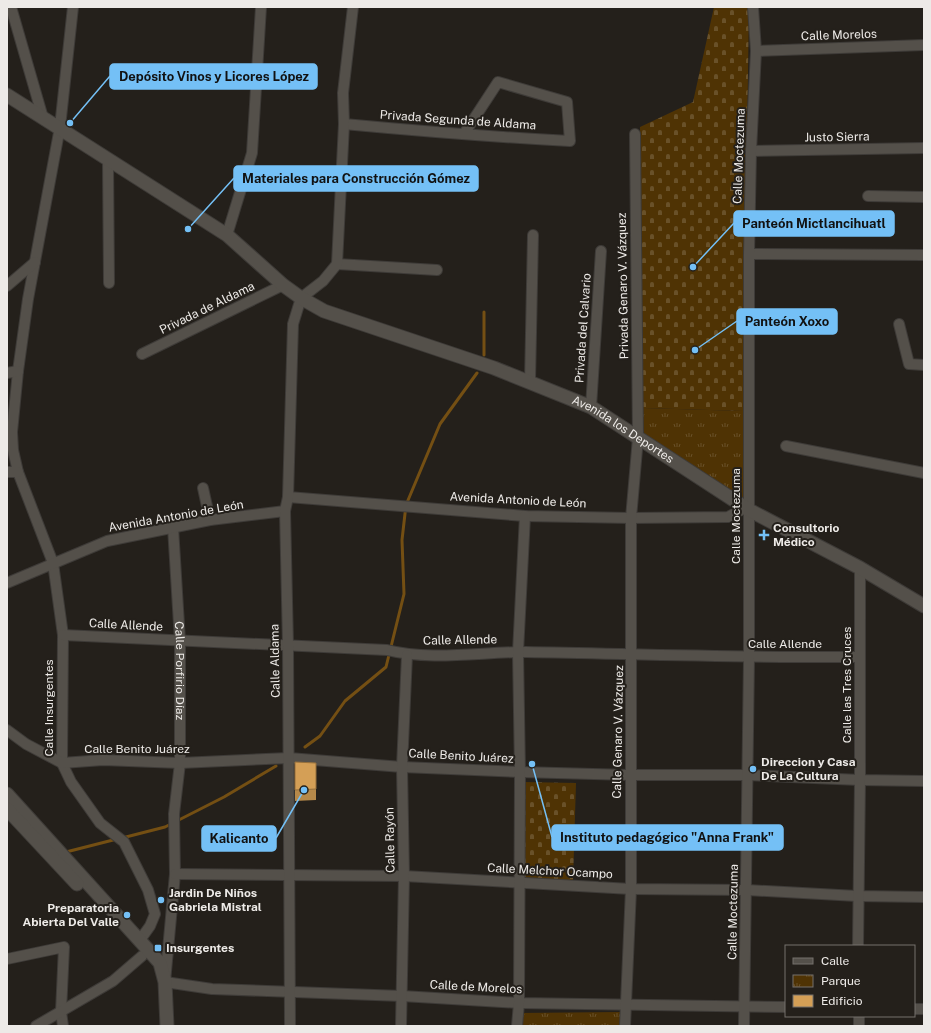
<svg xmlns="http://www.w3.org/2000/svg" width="931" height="1033" font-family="'Public Sans',sans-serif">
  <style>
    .cemetery { fill: url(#cemetery-stones) }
    .park { fill: url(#park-tufts) }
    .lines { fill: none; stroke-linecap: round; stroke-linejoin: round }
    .stream { stroke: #744f13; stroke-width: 3 }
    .street-casing { stroke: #3e3b38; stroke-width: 12 }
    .secondary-casing { stroke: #3e3b38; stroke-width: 15 }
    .street { stroke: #54504a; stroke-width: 10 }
    .secondary { stroke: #54504a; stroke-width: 13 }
    .wall { fill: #b6894a }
    .building { fill: #d49f56; stroke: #946f3c }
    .poi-dot { fill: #74c0f6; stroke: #24201b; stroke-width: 1.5 }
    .labels { text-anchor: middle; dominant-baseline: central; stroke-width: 4; stroke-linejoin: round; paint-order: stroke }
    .street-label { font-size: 12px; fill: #edeae7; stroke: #24201b }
    .poi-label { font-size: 12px; font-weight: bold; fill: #edeae7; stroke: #24201b; text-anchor: start }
    .leader { fill: none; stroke: #74c0f6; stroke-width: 1.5 }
    .callout-dot { fill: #74c0f6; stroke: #24201b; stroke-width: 1.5 }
    .callout { fill: #74c0f6; stroke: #74c0f6; stroke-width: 1.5 }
    .callout-label { font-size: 13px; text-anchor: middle; font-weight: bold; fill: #111 }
  </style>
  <defs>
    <pattern id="cemetery-stones" width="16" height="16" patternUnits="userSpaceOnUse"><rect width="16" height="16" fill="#4f3304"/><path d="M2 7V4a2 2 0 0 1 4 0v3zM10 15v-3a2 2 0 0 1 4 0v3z" fill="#695129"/></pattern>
    <pattern id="park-tufts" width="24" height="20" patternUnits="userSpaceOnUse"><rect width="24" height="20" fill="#4f3304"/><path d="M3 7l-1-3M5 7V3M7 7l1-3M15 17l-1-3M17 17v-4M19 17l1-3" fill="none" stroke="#695129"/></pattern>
  </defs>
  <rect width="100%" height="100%" fill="#24201b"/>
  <!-- cemetery -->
  <g class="cemetery">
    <polygon points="714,7 749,7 743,411 643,408 640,127 693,102"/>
    <polygon points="523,782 576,783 573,881 521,880"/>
  </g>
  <!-- park -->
  <g class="park">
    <polygon points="643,408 743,411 745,508 638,438"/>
    <polygon points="620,1012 620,1026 518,1026 518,1013"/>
  </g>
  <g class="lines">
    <!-- stream -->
    <g class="stream">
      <polyline points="484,355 484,312"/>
      <polyline points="305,747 320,736 345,701 386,667 404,594 402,540 406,505 440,424 477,373"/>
      <polyline points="122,838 165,827 224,797 276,766"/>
      <polyline points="66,852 117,839"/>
    </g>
    <!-- street casing -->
    <g class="street-casing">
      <g id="street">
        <polyline points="11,7 43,118"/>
        <polyline points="73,7 60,127 28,299 18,371 12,432 13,450 18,472 53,563 63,635 62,763 71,782 100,823 124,842 148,890 155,914 150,926 140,940"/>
        <polyline points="756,51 924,45"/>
        <path d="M 344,124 C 419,131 494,137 570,141 L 567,102 L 498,82 L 464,134"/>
        <polyline points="751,151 924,148"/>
        <polyline points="108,160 109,283"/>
        <polyline points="868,196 924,197"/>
        <polyline points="227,235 252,153 261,7"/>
        <polyline points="749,254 924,255"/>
        <polyline points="337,264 437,270"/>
        <polyline points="7,286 35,262"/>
        <polyline points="899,324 909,364 924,365"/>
        <polyline points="142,354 283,285"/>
        <polyline points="7,373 18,371"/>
        <polyline points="530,382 533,235"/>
        <polyline points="591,407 601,251"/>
        <polyline points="786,446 924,473"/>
        <polyline points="7,472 18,472"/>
        <polyline points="203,488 210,520"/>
        <polyline points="288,497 525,516 631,518 728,517 745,508"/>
        <path id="s1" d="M 173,527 L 180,641 L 180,763 L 174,814 L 175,874 L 165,982 L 212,989 L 402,996 L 519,1003 L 786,1007"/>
        <polyline points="7,583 107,541 210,520 285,511"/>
        <path d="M 63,635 L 387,650 C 430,661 481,652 526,652 C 637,654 748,658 859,657"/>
        <polyline points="7,730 26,744 62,763 103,760 180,763 289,758 402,767 520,772 630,775 748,775 860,780 924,781"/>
        <polyline points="175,874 404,876 631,889 747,890 857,896 924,897"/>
        <polyline points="858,946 860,780 860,568"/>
        <polyline points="7,959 64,947 61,1012 63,1026"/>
        <polyline points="914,1009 924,1009"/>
        <polyline points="36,1026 113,981 142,956"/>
        <polyline points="290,1026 288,645 285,511 288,497 293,324 301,298 323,281 337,264 344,124 343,93 353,7"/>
        <polyline points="401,1026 404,876 402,767 407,655"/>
        <polyline points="517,1026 519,1003 520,772 518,652 525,516"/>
        <polyline points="625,1026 631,889 631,518 638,438 635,134"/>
        <polyline points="744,1026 749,658 749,254 751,151 756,51 753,7"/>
        <polyline points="859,1026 859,1016"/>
      </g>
    </g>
    <!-- secondary casing -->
    <g class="secondary-casing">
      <g id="secondary">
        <path id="s2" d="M 7,95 L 227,235 L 283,285 L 301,298 L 324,311 L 494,368 L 591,407 L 749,510 L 860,568 L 924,606"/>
        <polyline points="7,794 160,963 165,982 167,1026"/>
        <polyline points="7,809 77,884"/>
      </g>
    </g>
    <!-- street -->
    <use href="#street" class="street"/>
    <!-- secondary -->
    <use href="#secondary" class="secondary"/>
  </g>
  <!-- wall -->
  <polygon class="wall" points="295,762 316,763 316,800 295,801"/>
  <!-- building -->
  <polygon class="building" points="295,762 316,763 316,789 295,790"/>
  <!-- markers -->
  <g class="poi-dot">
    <path d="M762 529h4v4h4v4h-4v4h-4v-4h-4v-4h4z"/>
    <circle cx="753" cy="769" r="4"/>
    <circle cx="161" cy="900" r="4"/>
    <circle cx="127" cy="915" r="4"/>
    <rect x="154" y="944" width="8" height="8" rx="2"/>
  </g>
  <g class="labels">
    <!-- street labels -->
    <g class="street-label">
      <text transform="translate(839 35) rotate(-2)">Calle Morelos</text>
      <text transform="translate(458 120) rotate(4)">Privada Segunda de Aldama</text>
      <text transform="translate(837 137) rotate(-1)">Justo Sierra</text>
      <text transform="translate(739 156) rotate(-88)">Calle Moctezuma</text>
      <text transform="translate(623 286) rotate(-91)">Privada Genaro V. Vázquez</text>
      <text transform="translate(207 308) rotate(-26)">Privada de Aldama</text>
      <text transform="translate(583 328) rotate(-86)">Privada del Calvario</text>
      <text stroke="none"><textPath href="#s2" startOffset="707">Avenida los Deportes</textPath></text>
      <text transform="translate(518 500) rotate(3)">Avenida Antonio de León</text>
      <text transform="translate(176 516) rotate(-10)">Avenida Antonio de León</text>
      <text transform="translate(736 516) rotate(-90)">Calle Moctezuma</text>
      <text transform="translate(126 625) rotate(3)">Calle Allende</text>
      <text transform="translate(460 640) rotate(-1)">Calle Allende</text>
      <text x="785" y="644">Calle Allende</text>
      <text transform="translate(275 661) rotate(-91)">Calle Aldama</text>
      <text stroke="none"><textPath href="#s1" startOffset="144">Calle Porfirio Díaz</textPath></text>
      <text transform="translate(847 685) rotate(-90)">Calle las Tres Cruces</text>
      <text transform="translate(49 708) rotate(-90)">Calle Insurgentes</text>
      <text transform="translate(618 732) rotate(-89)">Calle Genaro V. Vázquez</text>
      <text x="137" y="749">Calle Benito Juárez</text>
      <text transform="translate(461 756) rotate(3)">Calle Benito Juárez</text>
      <text transform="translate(390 840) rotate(-91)">Calle Rayón</text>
      <text transform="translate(550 871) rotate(3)">Calle Melchor Ocampo</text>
      <text transform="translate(733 912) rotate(-89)">Calle Moctezuma</text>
      <text transform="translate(476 987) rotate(3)">Calle de Morelos</text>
    </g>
    <!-- poi labels -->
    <g class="poi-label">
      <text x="773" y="528">Consultorio<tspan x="773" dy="14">Médico</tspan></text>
      <text x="761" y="762">Direccion y Casa<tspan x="761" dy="14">De La Cultura</tspan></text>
      <text x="169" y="893">Jardin De Niños<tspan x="169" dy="14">Gabriela Mistral</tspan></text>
      <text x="119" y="908" text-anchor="end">Preparatoria<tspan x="119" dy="14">Abierta Del Valle</tspan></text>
      <text x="166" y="948">Insurgentes</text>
    </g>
  </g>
  <!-- callouts -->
  <path class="leader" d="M70 123L110 76M188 229L234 178M693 267L734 223M695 350L737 321M532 764L552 837M304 790L276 838"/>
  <g class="callout-dot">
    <circle cx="70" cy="123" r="4"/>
    <circle cx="188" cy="229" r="4"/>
    <circle cx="693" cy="267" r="4"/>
    <circle cx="695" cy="350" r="4"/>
    <circle cx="532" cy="764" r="4"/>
    <circle cx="304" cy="790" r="4"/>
  </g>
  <g class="callout">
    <rect x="110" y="64" width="207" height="25" rx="4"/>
    <rect x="234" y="166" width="244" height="25" rx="4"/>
    <rect x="734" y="211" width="160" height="25" rx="4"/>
    <rect x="737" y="309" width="100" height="25" rx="4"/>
    <rect x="552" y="825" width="231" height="25" rx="4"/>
    <rect x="202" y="826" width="74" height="25" rx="4"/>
  </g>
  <g class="callout-label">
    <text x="214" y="81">Depósito Vinos y Licores López</text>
    <text x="356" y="183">Materiales para Construcción Gómez</text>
    <text x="814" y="228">Panteón Mictlancihuatl</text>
    <text x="787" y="326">Panteón Xoxo</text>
    <text x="667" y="842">Instituto pedagógico "Anna Frank"</text>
    <text x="239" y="843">Kalicanto</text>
  </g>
  <!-- border -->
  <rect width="931" height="1033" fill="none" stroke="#edeae7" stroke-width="16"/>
  <!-- legend -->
  <rect x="785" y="945" width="130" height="72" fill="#24201b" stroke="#74716d"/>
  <rect x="793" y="958" width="20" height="6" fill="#54504a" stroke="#74716d"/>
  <text x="821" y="965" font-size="12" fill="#edeae7">Calle</text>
  <rect x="793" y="975" width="20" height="12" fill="url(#park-tufts)" stroke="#74716d"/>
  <text x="821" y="985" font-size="12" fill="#edeae7">Parque</text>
  <rect x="793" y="995" width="20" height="12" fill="#d49f56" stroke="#74716d"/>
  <text x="821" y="1005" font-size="12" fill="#edeae7">Edificio</text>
</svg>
